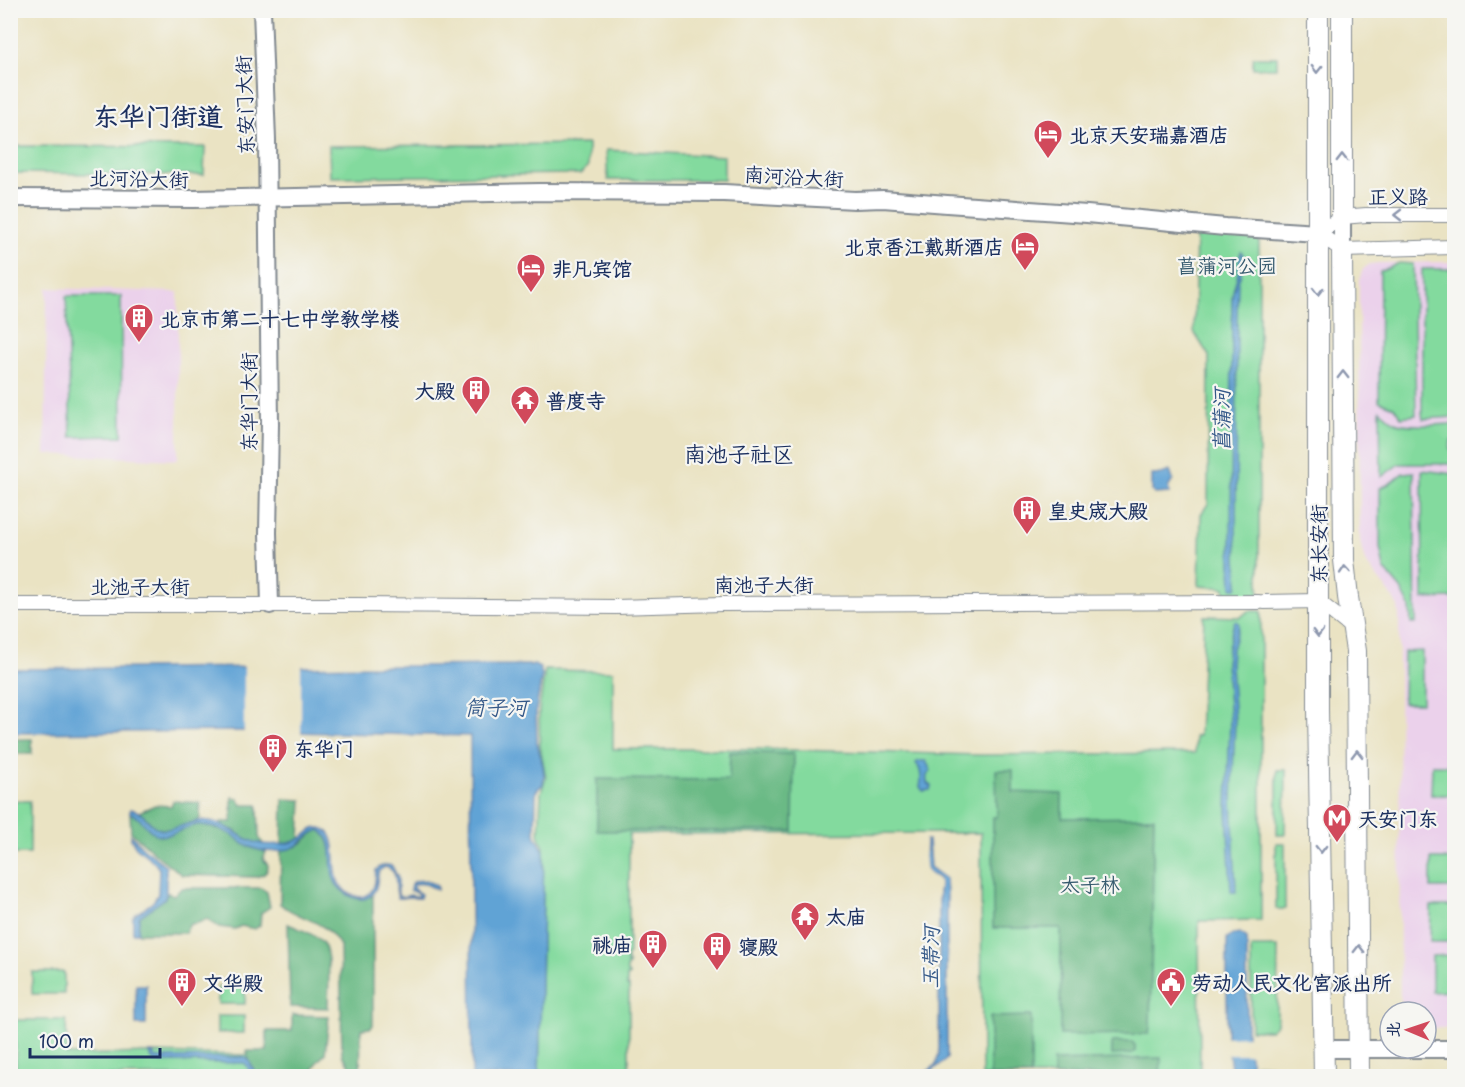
<svg xmlns="http://www.w3.org/2000/svg" width="1465" height="1087" font-family="'Playpen Sans','LXGW WenKai TC',sans-serif">
  <style>
    .built { fill: #ebd1eb }
    .green { fill: #83da9e; stroke: #4f847e; stroke-width: 1.5 }
    .forest { fill: #6aba85; stroke: #427472; stroke-width: 1.5 }
    .water { fill: #61a3d5; stroke: #3e699a; stroke-width: 1.5 }
    .pier { fill: #eae3c3 }
    .lines { fill: none; stroke-linecap: round; stroke-linejoin: round }
    .minor-casing { stroke: #828990; stroke-width: 16 }
    .major-casing { stroke: #828990; stroke-width: 20 }
    .highway-casing { stroke: #828990; stroke-width: 22 }
    .minor { stroke: #fff; stroke-width: 14 }
    .major { stroke: #fff; stroke-width: 16 }
    .highway { stroke: #fff; stroke-width: 20 }
    .oneway { stroke: #8d97ae }
    .labels { text-anchor: middle; dominant-baseline: central; stroke-width: 4.5; stroke-linejoin: round; paint-order: stroke }
    .street-label { font-size: 20px; fill: #1b2f5e; stroke: #f6f6f2 }
    .poi-label { font-size: 20px; font-weight: bold; fill: #1b2f5e; stroke: #f6f6f2; text-anchor: start }
    .park-label { font-size: 20px; fill: #355a6e; stroke: #f6f6f2 }
    .water-label { font-size: 21px; font-style: italic; fill: #345888; stroke: #f6f6f2 }
    .quarter-label { font-size: 22px; fill: #1b2f5e; stroke: #f6f6f2 }
    .district-label { font-size: 26px; font-weight: bold; fill: #1b2f5e; stroke: #f6f6f2 }
  </style>
  <rect width="100%" height="100%" fill="#f6f6f2"/>
  <filter id="ink" filterUnits="userSpaceOnUse"><feTurbulence type="fractalNoise" baseFrequency=".0167" numOctaves="2"/><feDisplacementMap in="SourceGraphic" scale="12" xChannelSelector="R" yChannelSelector="G"/><feConvolveMatrix kernelMatrix="1 2 1 2 8 2 1 2 1" color-interpolation-filters="sRGB"/></filter>
  <filter id="wash" filterUnits="userSpaceOnUse"><feTurbulence type="fractalNoise" baseFrequency=".008" numOctaves="4" result="noise"/><feDisplacementMap in="SourceGraphic" scale="24" xChannelSelector="R" yChannelSelector="G"/><feGaussianBlur stdDeviation="1.35" result="paint"/><feColorMatrix in="noise" values="0 0 0 0 0 0 0 0 0 0 0 0 0 0 0 0 0 1.4 0 .05"/><feComposite in="paint" operator="in"/></filter>
  <g filter="url(#wash)">
    <rect width="100%" height="100%" fill="#eae3c3"/>
    <!-- built -->
    <g class="built">
      <polygon points="1454,262 1454,1028 1428,1028 1426,1027 1426,1012 1406,1012 1402,1006 1400,994 1399,615 1398,607 1391,595 1365,562 1360,541 1359,280 1363,269 1370,264 1378,263"/>
      <polygon points="47,288 178,292 178,460 45,454"/>
    </g>
    <!-- green -->
    <g class="green">
      <rect x="1253" y="57" width="24" height="11"/>
      <polygon points="588,144 588,167 580,174 330,177 329,146"/>
      <polygon points="11,146 205,147 204,175 11,173"/>
      <polygon points="606,150 724,156 724,180 608,180"/>
      <polygon points="1196,230 1259,236 1259,595 1225,596 1225,588 1199,586 1201,514 1208,504 1209,356 1194,332"/>
      <polygon points="1399,263 1413,264 1416,415 1401,417 1394,407 1379,401 1380,272"/>
      <polygon points="1422,269 1454,269 1454,417 1423,419 1422,414"/>
      <polygon points="66,296 121,296 122,436 71,437"/>
      <path d="M 1380,410 C 1384,413 1392,421 1395,422 C 1406,428 1442,424 1454,424 L 1454,440 L 1451,441 L 1450,449 L 1454,449 L 1454,464 L 1399,464 L 1381,477 Z"/>
      <polygon points="1422,470 1454,474 1454,598 1423,599"/>
      <polygon points="1414,472 1416,624 1411,623 1410,607 1401,589 1384,569 1380,547 1380,488 1389,484 1403,473"/>
      <polygon points="1248,611 1261,611 1261,920 1199,921 1200,1076 982,1076 981,833 629,834 629,955 627,955 627,963 629,963 629,965 627,965 627,973 629,974 629,976 627,976 627,986 629,986 629,1076 539,1076 544,847 539,837 541,792 546,778 540,746 539,710 545,670 613,671 613,749 759,749 980,755 1195,753 1195,736 1199,736 1204,616 1241,617"/>
      <polygon points="1422,651 1422,703 1403,703 1404,652"/>
      <polygon points="1432,765 1454,765 1454,795 1431,795"/>
      <polygon points="1277,770 1286,770 1285,835 1277,835"/>
      <polygon points="10,801 30,801 30,854 11,854"/>
      <rect x="1276" y="843" width="9" height="66"/>
      <rect x="1431" y="859" width="23" height="29"/>
      <polygon points="1431,906 1454,906 1454,942 1430,942"/>
      <polygon points="1251,947 1278,947 1277,1024 1270,1030 1251,1030"/>
      <path d="M 1454,955 C 1455,963 1450,965 1449,973 C 1449,982 1455,984 1454,991 L 1432,992 L 1432,956 Z"/>
      <rect x="32" y="972" width="32" height="22"/>
      <rect x="218" y="987" width="27" height="17"/>
      <rect x="217" y="1016" width="27" height="17"/>
      <polygon points="15,1020 66,1020 67,1055 151,1053 249,1055 250,1076 16,1076"/>
      <polygon points="1256,1064 1272,1065 1278,1070 1278,1076 1257,1076"/>
    </g>
    <!-- forest -->
    <g class="forest">
      <polygon points="10,739 32,739 32,754 11,754"/>
      <polygon points="730,752 794,754 793,831 597,831 597,779 729,780"/>
      <polygon points="996,770 1013,770 1013,792 1062,794 1062,818 1154,817 1150,1027 1149,1034 1060,1035 1061,928 993,928 993,817 997,817"/>
      <polygon points="232,797 238,799 242,805 258,805 259,837 263,844 246,841 235,831 221,825 221,822 232,822"/>
      <polygon points="283,799 302,800 300,839 293,842 282,844"/>
      <path d="M 173,801 L 200,803 L 200,818 L 198,821 C 185,823 167,835 154,826 C 149,822 145,816 139,812 L 155,805 L 171,806 Z"/>
      <path d="M 130,813 L 138,816 L 161,836 L 189,826 L 198,825 L 209,826 L 232,834 L 244,844 L 250,847 L 266,852 L 263,859 L 268,865 C 268,874 263,875 256,877 L 182,875 C 174,868 166,863 158,856 C 149,848 140,840 131,832 Z"/>
      <path d="M 320,830 C 334,839 334,869 336,884 L 348,895 L 359,899 L 373,896 L 373,1025 L 371,1028 L 361,1029 L 360,1074 L 354,1071 L 342,1055 L 340,946 C 326,919 302,921 280,904 L 281,850 C 289,849 296,848 302,843 C 309,838 311,832 320,830 Z"/>
      <polygon points="182,888 261,888 267,892 270,907 261,913 260,925 255,929 241,926 235,929 219,927 207,919 198,923 190,924 185,933 138,933 139,917 164,899 168,893 174,895"/>
      <path d="M 288,924 C 299,929 314,933 322,942 C 332,952 328,993 328,1008 L 290,1007 Z"/>
      <polygon points="292,1015 329,1016 325,1054 318,1061 310,1076 256,1076 249,1060 247,1051 267,1051 267,1031 292,1031"/>
      <polygon points="1031,1016 1031,1076 990,1076 990,1017"/>
      <polygon points="1112,1042 1132,1042 1135,1045 1135,1051 1131,1054 1112,1055"/>
      <polygon points="1161,1058 1160,1076 1054,1076 1053,1061"/>
    </g>
    <!-- water -->
    <g class="water">
      <path d="M 1241,252 L 1243,254 L 1241,274 L 1238,282 L 1237,319 L 1236,529 L 1238,585 L 1237,588 L 1233,588 L 1232,587 L 1231,565 L 1232,298 C 1233,289 1236,281 1238,273 C 1239,266 1238,259 1241,252 Z"/>
      <path d="M 1170,471 L 1173,480 L 1168,488 L 1170,493 L 1154,494 L 1152,491 L 1152,475 C 1157,475 1165,473 1170,471 Z"/>
      <polygon points="1236,621 1238,622 1239,625 1232,649 1231,666 1235,721 1232,799 1236,892 1231,892 1227,809 1230,721 1226,662 1228,648 1234,622"/>
      <polygon points="534,665 540,668 542,675 536,709 537,742 543,766 544,775 543,784 536,791 535,832 536,837 544,851 539,1076 472,1076 470,736 244,731 11,733 10,669"/>
      <path d="M 919,761 L 926,761 L 931,771 C 926,775 926,777 927,783 L 931,786 L 930,790 L 923,791 L 920,787 C 922,779 921,769 916,763 Z"/>
      <path d="M 130,809 C 144,810 147,825 159,829 C 172,833 191,819 208,821 C 230,824 241,841 262,844 C 273,845 288,845 298,840 C 306,837 311,826 321,828 C 342,832 330,872 340,885 C 347,895 366,904 373,888 C 376,883 375,876 376,870 C 381,865 385,864 392,866 L 398,878 L 398,894 L 399,896 L 403,897 L 410,895 L 418,897 L 418,894 L 410,890 L 411,884 C 419,877 429,881 437,886 L 437,890 C 429,885 425,882 414,884 L 413,889 L 421,894 L 420,898 C 416,899 414,897 410,897 C 406,897 403,899 398,898 C 393,887 401,871 385,867 L 379,871 C 377,877 378,884 375,890 C 366,909 339,894 334,879 C 328,863 337,841 320,830 C 307,833 302,846 289,849 C 274,853 258,852 244,844 C 241,842 237,838 234,836 C 224,830 210,825 199,825 C 186,825 172,838 159,835 C 146,832 143,817 130,813 Z"/>
      <polygon points="131,835 143,848 166,866 166,895 164,899 139,917 138,933 133,933 133,918 135,915 153,902 158,894 159,869 155,863 136,847 131,839"/>
      <path d="M 926,840 L 928,840 L 930,867 L 946,879 L 947,895 L 947,1058 C 943,1065 932,1068 929,1076 L 927,1076 L 928,1071 L 936,1065 L 939,1053 L 939,892 C 943,870 933,881 927,870 C 924,864 926,847 926,840 Z"/>
      <polygon points="1240,933 1247,938 1247,1038 1253,1076 1232,1076 1227,1038 1227,938 1234,934"/>
      <rect x="136" y="985" width="10" height="40"/>
      <polygon points="150,1053 153,1053 155,1057 157,1058 244,1057 249,1060 256,1076 252,1076 246,1064 244,1063 155,1062 152,1059"/>
    </g>
    <!-- pier -->
    <g class="pier">
      <rect x="244" y="665" width="57" height="69"/>
      <polygon points="1250,1036 1252,1054 1226,1054 1224,1037"/>
    </g>
  </g>
  <g filter="url(#ink)">
    <g class="lines">
      <!-- minor casing -->
      <g class="minor-casing">
        <g id="minor">
          <polyline points="1454,215 1366,215 1342,217 1318,233 1342,250 1454,247"/>
          <polyline points="1264,602 1318,601 1352,628"/>
          <polyline points="10,605 357,605 616,607 722,604 1259,602"/>
        </g>
      </g>
      <!-- major casing -->
      <g class="major-casing">
        <g id="major">
          <polyline points="262,10 267,140 270,424 268,533 270,605"/>
          <polyline points="10,198 194,199 540,192 724,193 855,200 883,199 947,204 1087,214 1225,227 1318,233"/>
          <polyline points="1342,217 1342,250"/>
          <polyline points="1324,1049 1454,1049"/>
        </g>
      </g>
      <!-- highway casing -->
      <g class="highway-casing">
        <g id="highway">
          <polyline points="1318,10 1318,709 1324,1076"/>
          <polyline points="1342,217 1342,10"/>
          <polyline points="1342,250 1344,560 1348,597 1356,651 1359,1076"/>
        </g>
      </g>
      <!-- minor -->
      <use href="#minor" class="minor"/>
      <!-- major -->
      <use href="#major" class="major"/>
      <!-- highway -->
      <use href="#highway" class="highway"/>
    </g>
    <!-- one-way arrows -->
    <defs><path id="oneway-chevron" d="M-2-3.5L2.5 0L-2 3.5" fill="none" stroke-width="1.6" stroke-linecap="round" stroke-linejoin="round" transform="scale(1.5)"/></defs>
    <g class="oneway">
      <use href="#oneway-chevron" transform="translate(1317 69) rotate(91)"/>
      <use href="#oneway-chevron" transform="translate(1342 158) rotate(-90)"/>
      <use href="#oneway-chevron" transform="translate(1398 215) rotate(180)"/>
      <use href="#oneway-chevron" transform="translate(1318 291) rotate(90)"/>
      <use href="#oneway-chevron" transform="translate(1343 375) rotate(-90)"/>
      <use href="#oneway-chevron" transform="translate(1345 570) rotate(-95)"/>
      <use href="#oneway-chevron" transform="translate(1318 633) rotate(89)"/>
      <use href="#oneway-chevron" transform="translate(1357 754) rotate(-91)"/>
      <use href="#oneway-chevron" transform="translate(1321 849) rotate(89)"/>
      <use href="#oneway-chevron" transform="translate(1359 949) rotate(-90)"/>
    </g>
  </g>
  <!-- icons -->
  <defs>
    <g id="hotel-pin" transform="scale(1.5)"><path d="M0 17L-7.5 6A9.5 9.5 0 1 1 7.5 6Z" fill="#d1495b" stroke="#f6f6f2"/><path d="M-6-4.5h1.5V1H6V5H4.5V3h-9V5H-6ZM-4 0a1.8 1.8 0 1 1 3.6 0ZM.5 0V-2.5h3Q6-2.5 6 0Z" fill="#fff"/></g>
    <g id="building-pin" transform="scale(1.5)"><path d="M0 17L-7.5 6A9.5 9.5 0 1 1 7.5 6Z" fill="#d1495b" stroke="#f6f6f2"/><path d="M-4-6H4V6H1V3H-1V6H-4ZM-2.5-4.3h1.7v1.8h-1.7ZM.8-4.3h1.7v1.8H.8ZM-2.5-1h1.7V.8h-1.7ZM.8-1h1.7V.8H.8Z" fill="#fff"/></g>
    <g id="temple-pin" transform="scale(1.5)"><path d="M0 17L-7.5 6A9.5 9.5 0 1 1 7.5 6Z" fill="#d1495b" stroke="#f6f6f2"/><path d="M0-6L5-2H3V0L6.5 2.5H4V6H1.5V3h-3V6H-4V2.5H-6.5L-3 0V-2H-5Z" fill="#fff"/></g>
    <g id="metro-pin" transform="scale(1.5)"><path d="M0 17L-7.5 6A9.5 9.5 0 1 1 7.5 6Z" fill="#d1495b" stroke="#f6f6f2"/><path d="M-5.5 5V-5H-3L0 0L3-5H5.5V5H3V-.5L0 4L-3-.5V5Z" fill="#fff"/></g>
    <g id="civic-pin" transform="scale(1.5)"><path d="M0 17L-7.5 6A9.5 9.5 0 1 1 7.5 6Z" fill="#d1495b" stroke="#f6f6f2"/><path d="M-.6-6.5H3V-4.5H.6V-3L4-1V1h2V6H-6V1h2V-1L-.6-3ZM-1.2 2.5V6h2.4V2.5Z" fill="#fff"/></g>
  </defs>
  <g fill-rule="evenodd">
    <use href="#hotel-pin" x="1048" y="134"/>
    <use href="#hotel-pin" x="1025" y="246"/>
    <use href="#hotel-pin" x="531" y="268"/>
    <use href="#building-pin" x="139" y="318"/>
    <use href="#building-pin" x="476" y="390"/>
    <use href="#temple-pin" x="525" y="400"/>
    <use href="#building-pin" x="1027" y="510"/>
    <use href="#building-pin" x="273" y="748"/>
    <use href="#metro-pin" x="1337" y="818"/>
    <use href="#temple-pin" x="805" y="916"/>
    <use href="#building-pin" x="653" y="944"/>
    <use href="#building-pin" x="717" y="946"/>
    <use href="#building-pin" x="182" y="982"/>
    <use href="#civic-pin" x="1171" y="982"/>
  </g>
  <g class="labels">
    <!-- street labels -->
    <g class="street-label">
      <text transform="translate(244 105) rotate(-92)">东安门大街</text>
      <text transform="translate(794 176) rotate(3)">南河沿大街</text>
      <text transform="translate(139 178) rotate(1)">北河沿大街</text>
      <text x="1398" y="196">正义路</text>
      <text transform="translate(248 402) rotate(-90)">东华门大街</text>
      <text transform="translate(1318 544) rotate(-90)">东长安街</text>
      <text x="764" y="584">南池子大街</text>
      <text x="140" y="586">北池子大街</text>
    </g>
    <!-- poi labels -->
    <g class="poi-label">
      <text x="1069" y="134">北京天安瑞嘉酒店</text>
      <text x="1004" y="246" text-anchor="end">北京香江戴斯酒店</text>
      <text x="552" y="268">非凡宾馆</text>
      <text x="160" y="318">北京市第二十七中学教学楼</text>
      <text x="455" y="390" text-anchor="end">大殿</text>
      <text x="546" y="400">普度寺</text>
      <text x="1048" y="510">皇史宬大殿</text>
      <text x="294" y="748">东华门</text>
      <text x="1358" y="818">天安门东</text>
      <text x="826" y="916">太庙</text>
      <text x="632" y="944" text-anchor="end">祧庙</text>
      <text x="738" y="946">寝殿</text>
      <text x="203" y="982">文华殿</text>
      <text x="1192" y="982">劳动人民文化宫派出所</text>
    </g>
    <!-- park labels -->
    <g class="park-label">
      <text x="1227" y="265">菖蒲河公园</text>
      <text x="1090" y="884">太子林</text>
    </g>
    <!-- water labels -->
    <g class="water-label">
      <text transform="translate(1220 420) rotate(-90)">菖蒲河</text>
      <text x="496" y="706">筒子河</text>
      <text transform="translate(929 957) rotate(-89)">玉带河</text>
    </g>
    <!-- quarter labels -->
    <g class="quarter-label">
      <text x="739" y="452">南池子社区</text>
    </g>
    <!-- district labels -->
    <g class="district-label">
      <text x="158" y="115">东华门街道</text>
    </g>
  </g>
  <!-- margin -->
  <rect width="1465" height="1087" fill="none" stroke="#f6f6f2" stroke-width="36"/>
  <!-- north arrow -->
  <g transform="translate(1408 1030) rotate(272)"><circle r="28" fill="#f6f6f2" stroke="#9ea6b7" stroke-width="1.5"/>
  <path d="M0-4.5L10 22L0 15L-10 22Z" fill="#d1495b"/>
  <text y="-9" font-size="16" font-weight="bold" text-anchor="middle" fill="#1b2f5e">北</text>
  </g>
  <!-- scale -->
  <path d="M30 1048v9h130v-9" fill="none" stroke="#1b2f5e" stroke-width="3"/>
  <text x="39" y="1048" font-size="18" fill="#1b2f5e" stroke="#f6f6f2" stroke-width="4.5" paint-order="stroke">100 m</text>
</svg>
